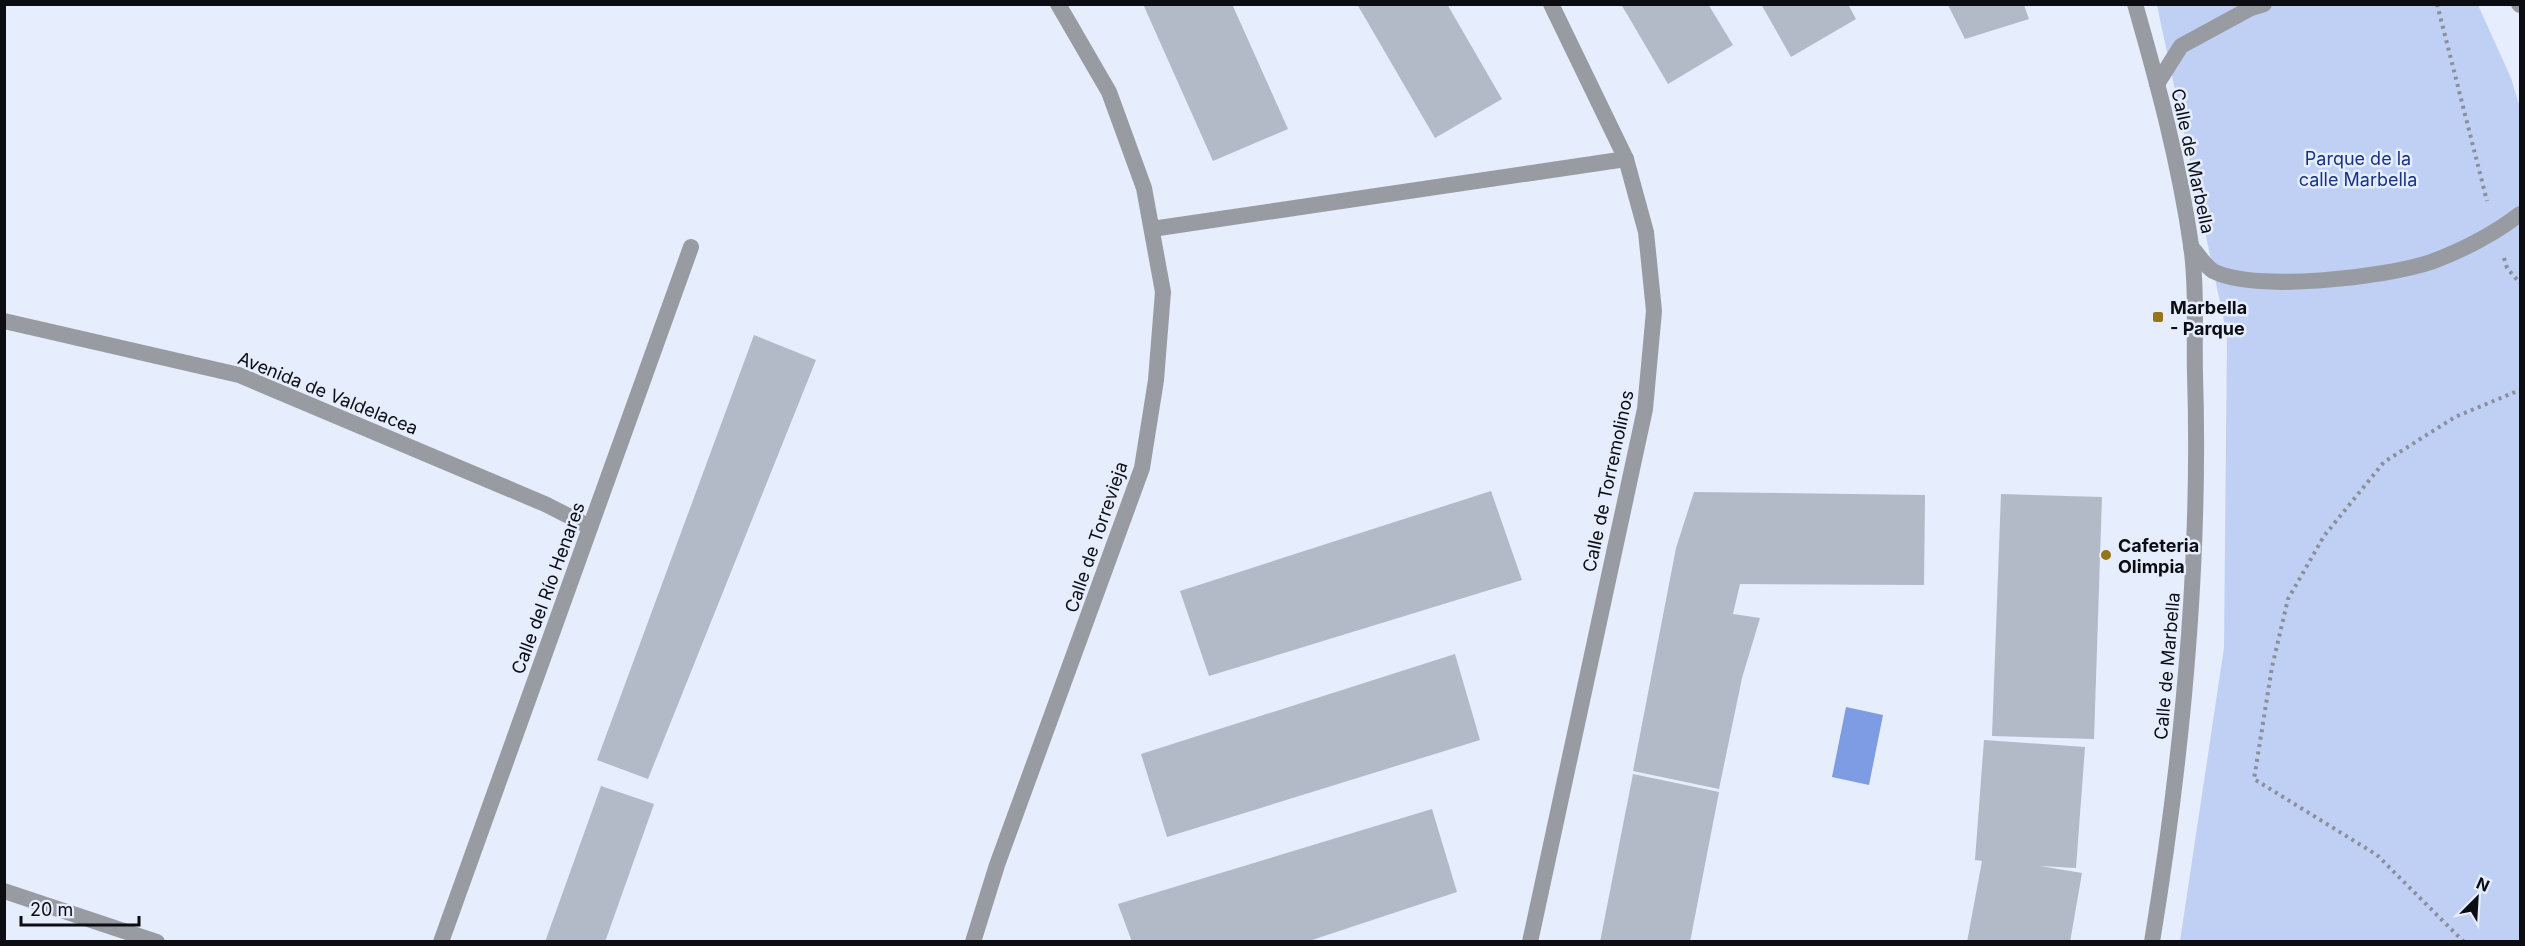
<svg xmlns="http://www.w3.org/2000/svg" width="2525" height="946" font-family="Inter,sans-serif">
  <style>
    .green { fill: #bfd0f4 }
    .water { fill: #7d9ce3 }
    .building { fill: #b2b9c7 }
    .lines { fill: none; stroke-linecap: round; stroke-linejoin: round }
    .path { stroke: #8a8f9a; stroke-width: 4; stroke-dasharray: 3 4.5; stroke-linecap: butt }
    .minor { stroke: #989ba1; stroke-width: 16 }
    .tertiary { stroke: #989ba1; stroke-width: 16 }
    .poi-dot { fill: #96741d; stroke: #e6edfc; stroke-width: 2 }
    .labels { text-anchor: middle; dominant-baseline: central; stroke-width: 5; stroke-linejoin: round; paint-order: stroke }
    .park-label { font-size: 18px; fill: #183385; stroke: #e6edfc }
    .street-label { font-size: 18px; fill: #0b0d12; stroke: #e6edfc }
    .poi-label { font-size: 18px; font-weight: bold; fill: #0b0d12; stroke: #e6edfc; text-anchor: start }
  </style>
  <rect width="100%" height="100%" fill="#e6edfc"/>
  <!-- green -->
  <polygon class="green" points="2157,5 2478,5 2511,78 2520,108 2520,941 2180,941 2224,648 2227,335"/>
  <!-- water -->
  <polygon class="water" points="1846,707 1883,715 1869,785 1832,777"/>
  <!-- building -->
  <g class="building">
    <polygon points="1143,4 1232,4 1288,129 1213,161"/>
    <polygon points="1357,4 1447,4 1502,99 1435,138"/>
    <polygon points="1621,4 1708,4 1733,45 1668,84"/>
    <polygon points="1761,4 1848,4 1856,19 1791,57"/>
    <polygon points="1948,5 2024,5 2029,19 1965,39"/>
    <polygon points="754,335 816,360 648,779 597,760"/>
    <polygon points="1491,491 1522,580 1209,676 1180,591"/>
    <polygon points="1694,492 1925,495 1924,585 1740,584 1733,614 1760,618 1742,678 1719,789 1633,771 1676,548"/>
    <polygon points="2001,494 2102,497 2094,739 1992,736"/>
    <polygon points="1455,654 1480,740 1167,837 1141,754"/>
    <polygon points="1984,740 2085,747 2076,868 2040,866 2082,873 2070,942 1967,942 1982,861 1975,860"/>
    <polygon points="1633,774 1719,792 1690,942 1600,942"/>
    <polygon points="601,786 654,804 605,942 545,942"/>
    <polygon points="1432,809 1457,892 1306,942 1132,942 1118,904"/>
  </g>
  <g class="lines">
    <!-- path -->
    <g class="path">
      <polyline points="2437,4 2487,201"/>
      <polyline points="2504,258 2507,268 2520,283"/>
      <polyline points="2464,942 2377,855 2254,779 2272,667 2288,599 2324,536 2384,462 2455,417 2520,390"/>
    </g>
    <!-- minor -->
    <g class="minor">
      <polyline points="1152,229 1626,159"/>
      <polyline points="4,321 239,375 545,504 590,527"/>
      <polyline points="4,891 157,942"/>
      <polyline points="441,942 691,247"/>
      <polyline points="973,942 997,865 1142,468 1156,380 1163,292 1144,188 1109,92 1058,4"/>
      <polyline points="1530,942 1645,409 1654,311 1646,232 1626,159 1551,4"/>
    </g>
    <!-- tertiary -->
    <g class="tertiary">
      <path d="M 2135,4 C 2158,84 2179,163 2191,245 C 2197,287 2194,332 2195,374 C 2201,564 2183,753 2152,942"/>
      <polyline points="2519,4 2520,5"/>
      <polyline points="2157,84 2181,46 2251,8 2264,4"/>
      <path d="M 2191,247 C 2198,254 2205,266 2213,271 C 2256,293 2386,277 2431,262 C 2463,250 2494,234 2520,214"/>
    </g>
  </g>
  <!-- markers -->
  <g class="poi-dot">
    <rect x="2152" y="311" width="12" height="12" rx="3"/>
    <circle cx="2106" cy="555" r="6"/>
  </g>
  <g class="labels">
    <!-- park labels -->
    <g class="park-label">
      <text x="2358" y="158">Parque de la<tspan x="2358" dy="21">calle Marbella</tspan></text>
    </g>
    <!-- street labels -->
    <g class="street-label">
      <text transform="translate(2193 161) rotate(78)">Calle de Marbella</text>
      <text transform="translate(328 393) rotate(22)">Avenida de Valdelacea</text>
      <text transform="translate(1608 481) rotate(-78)">Calle de Torremolinos</text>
      <text transform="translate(1096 537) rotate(-71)">Calle de Torrevieja</text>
      <text transform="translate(548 588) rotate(-70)">Calle del Río Henares</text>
      <text transform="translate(2167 666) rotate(-85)">Calle de Marbella</text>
    </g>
    <!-- poi labels -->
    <g class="poi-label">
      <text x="2170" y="307">Marbella<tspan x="2170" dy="21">- Parque</tspan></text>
      <text x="2118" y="545">Cafeteria<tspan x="2118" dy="21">Olimpia</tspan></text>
    </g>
  </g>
  <!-- border -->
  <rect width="2525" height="946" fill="none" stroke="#0b0d12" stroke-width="12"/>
  <!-- north arrow -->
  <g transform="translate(2477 898) rotate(24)" stroke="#e6edfc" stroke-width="4.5" paint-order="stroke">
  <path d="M0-4.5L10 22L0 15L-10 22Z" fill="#0b0d12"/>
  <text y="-9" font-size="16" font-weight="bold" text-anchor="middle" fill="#0b0d12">N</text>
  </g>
  <!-- scale -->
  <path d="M21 916v9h118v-9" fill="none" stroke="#0b0d12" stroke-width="3"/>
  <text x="30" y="916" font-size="18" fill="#0b0d12" stroke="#e6edfc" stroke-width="4.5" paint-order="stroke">20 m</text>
</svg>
